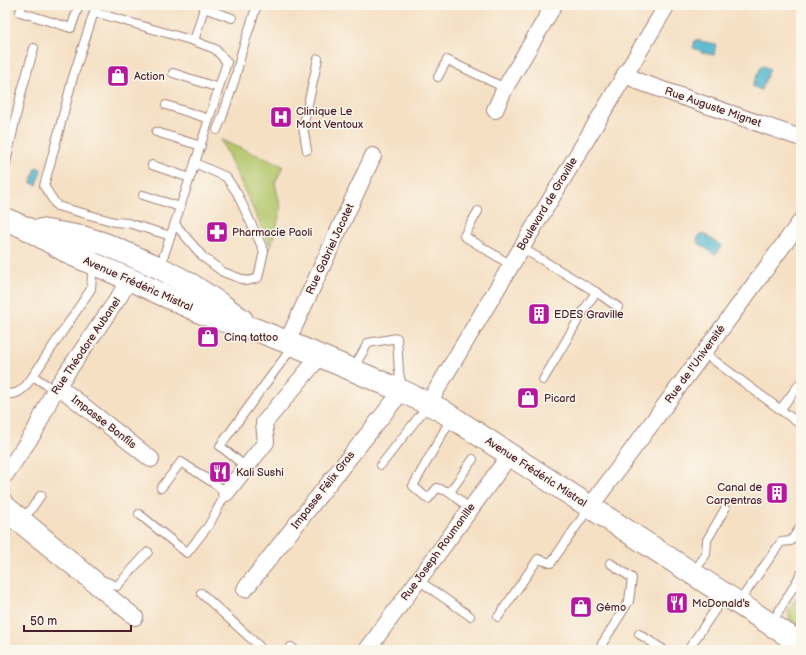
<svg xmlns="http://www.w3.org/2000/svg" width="806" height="655" font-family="'Balsamiq Sans',sans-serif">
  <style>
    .green { fill: #b2c66a; stroke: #7e724a }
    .water { fill: #4fb6ce; stroke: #4c6a7c }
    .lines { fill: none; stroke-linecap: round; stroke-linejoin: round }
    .lane-casing { stroke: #a08078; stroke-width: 10 }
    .street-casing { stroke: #a08078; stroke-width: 18 }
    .secondary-casing { stroke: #a08078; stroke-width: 24 }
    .lane { stroke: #fff; stroke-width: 8 }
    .street { stroke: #fff; stroke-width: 16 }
    .secondary { stroke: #fff; stroke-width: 22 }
    .labels { text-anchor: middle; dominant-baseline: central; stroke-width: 3; stroke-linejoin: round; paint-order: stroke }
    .poi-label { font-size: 11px; fill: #4a1f2b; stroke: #fbf7ec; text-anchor: start }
    .street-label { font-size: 11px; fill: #4a1f2b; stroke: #fbf7ec }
  </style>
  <rect width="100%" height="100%" fill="#fbf7ec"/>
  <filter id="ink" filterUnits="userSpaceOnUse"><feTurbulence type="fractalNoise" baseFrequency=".025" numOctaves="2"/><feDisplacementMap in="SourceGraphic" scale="8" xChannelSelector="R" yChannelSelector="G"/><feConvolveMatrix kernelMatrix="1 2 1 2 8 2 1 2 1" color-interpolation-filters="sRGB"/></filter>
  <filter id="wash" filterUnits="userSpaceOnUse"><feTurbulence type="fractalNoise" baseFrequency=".012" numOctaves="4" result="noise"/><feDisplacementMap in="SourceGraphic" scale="16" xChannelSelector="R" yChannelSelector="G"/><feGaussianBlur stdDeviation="0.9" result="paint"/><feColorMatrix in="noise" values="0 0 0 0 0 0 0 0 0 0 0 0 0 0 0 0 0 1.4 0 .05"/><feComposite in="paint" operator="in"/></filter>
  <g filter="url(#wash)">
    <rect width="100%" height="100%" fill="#f5e0c4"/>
    <!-- green -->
    <g class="green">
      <polygon points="221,140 283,166 275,183 281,209 271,247"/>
      <polygon points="800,592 801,592 801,626 798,625 790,620 788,611"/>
    </g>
    <!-- water -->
    <g class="water">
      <polygon points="695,40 716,44 714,55 701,52 699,50 693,48"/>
      <polygon points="762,65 770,69 761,90 752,86"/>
      <polygon points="36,167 41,169 37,185 31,183"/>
      <polygon points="701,234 704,234 722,246 715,255 698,243 697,239"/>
    </g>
  </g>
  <g filter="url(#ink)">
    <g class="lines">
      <!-- lane casing -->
      <g class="lane-casing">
        <g id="lane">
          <polyline points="22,5 20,12 71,28 79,5"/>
          <polyline points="96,5 94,12 194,41"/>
          <polyline points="204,8 232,18"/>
          <polyline points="94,12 73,77 55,146 44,186 57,206 115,222 128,223 171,236"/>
          <polyline points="173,73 219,88"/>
          <polyline points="438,77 447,60 505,88"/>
          <polyline points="166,105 209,119"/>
          <polyline points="217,130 223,115 235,79 242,51 257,5"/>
          <polyline points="156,132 201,146"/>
          <polyline points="307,150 303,127 318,59"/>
          <polyline points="152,165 190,178"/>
          <polyline points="5,167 21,94 34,48"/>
          <polyline points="143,195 180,207"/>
          <polyline points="478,211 464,236 511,265"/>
          <polyline points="175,224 203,257 223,272 247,281 258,278 264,251 237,193 226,177 195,163"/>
          <polyline points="522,248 596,292 618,307"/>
          <polyline points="160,267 195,163 227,62 215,49 194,41 205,5"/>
          <polyline points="704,353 801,425"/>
          <polyline points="353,369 368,343 397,338 399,372 402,388"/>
          <polyline points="543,380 584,310 596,292"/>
          <polyline points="54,391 48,386 33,376 91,289 92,275 90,265"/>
          <path d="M 5,392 C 17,399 27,385 33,376"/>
          <polyline points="780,410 801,382"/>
          <polyline points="381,465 428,405"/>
          <polyline points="246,467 220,446 288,353 287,344"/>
          <polyline points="450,492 437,488 428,499 413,486 452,417"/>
          <polyline points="5,496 9,501 102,580 117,586 148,552"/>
          <polyline points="470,509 450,492 473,459"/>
          <polyline points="24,514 30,511 41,495"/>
          <polyline points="139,514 187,553 209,525 226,493 218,486 181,462 161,488"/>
          <polyline points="693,574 706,554 707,540 725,509"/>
          <polyline points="418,580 470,616"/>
          <polyline points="201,593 259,646 261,650"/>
          <polyline points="739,602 781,542 791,541 801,526"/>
          <polyline points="498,617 538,559 551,563 589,508"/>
          <polyline points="772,623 801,574"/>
          <polyline points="639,634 664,650"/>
          <polyline points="289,650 291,647 295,650"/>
          <polyline points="600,650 602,644 629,601 632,578 610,563"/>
          <polyline points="688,650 725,595"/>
        </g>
      </g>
      <!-- street casing -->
      <g class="street-casing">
        <g id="street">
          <polyline points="625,74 640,82 801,138"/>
          <polyline points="495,110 505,88 554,5"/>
          <polyline points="287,342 373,156"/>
          <polyline points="58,386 151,459"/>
          <polyline points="428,404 667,5"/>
          <polyline points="5,475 35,431 54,391 119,297 129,279"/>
          <polyline points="226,493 266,442 264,423 320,356"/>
          <polyline points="590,507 801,221"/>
          <polyline points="5,513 135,617"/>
          <polyline points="245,589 402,391"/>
          <polyline points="367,650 510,455"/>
        </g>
      </g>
      <!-- secondary casing -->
      <g class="secondary-casing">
        <g id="secondary">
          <polyline points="5,219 26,228 73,255 129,279 205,314 231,323 254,329 287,342 402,391 441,410 801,644"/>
          <polyline points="41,230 82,237 105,244 160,268 190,284 223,306 242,320"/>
        </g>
      </g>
      <!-- lane -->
      <use href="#lane" class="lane"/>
      <!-- street -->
      <use href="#street" class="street"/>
      <!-- secondary -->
      <use href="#secondary" class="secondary"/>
    </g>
  </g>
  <!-- icons -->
  <defs>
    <g id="shop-square" transform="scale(1.15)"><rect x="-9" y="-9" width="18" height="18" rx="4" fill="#b5179e" stroke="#fbf7ec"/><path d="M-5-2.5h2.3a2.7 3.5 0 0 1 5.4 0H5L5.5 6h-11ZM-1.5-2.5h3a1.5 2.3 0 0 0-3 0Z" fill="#fff"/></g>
    <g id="hospital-square" transform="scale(1.15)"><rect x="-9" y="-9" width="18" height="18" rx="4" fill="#b5179e" stroke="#fbf7ec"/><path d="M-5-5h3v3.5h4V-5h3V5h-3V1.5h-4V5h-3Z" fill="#fff"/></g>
    <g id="pharmacy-square" transform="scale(1.15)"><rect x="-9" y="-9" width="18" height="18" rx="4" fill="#b5179e" stroke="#fbf7ec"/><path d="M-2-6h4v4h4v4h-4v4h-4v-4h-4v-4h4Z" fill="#fff"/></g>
    <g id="building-square" transform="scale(1.15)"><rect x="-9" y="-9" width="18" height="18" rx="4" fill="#b5179e" stroke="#fbf7ec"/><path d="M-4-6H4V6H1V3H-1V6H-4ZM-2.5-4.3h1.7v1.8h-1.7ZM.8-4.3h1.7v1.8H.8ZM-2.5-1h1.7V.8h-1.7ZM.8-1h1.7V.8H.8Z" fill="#fff"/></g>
    <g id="restaurant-square" transform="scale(1.15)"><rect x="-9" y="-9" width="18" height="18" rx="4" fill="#b5179e" stroke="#fbf7ec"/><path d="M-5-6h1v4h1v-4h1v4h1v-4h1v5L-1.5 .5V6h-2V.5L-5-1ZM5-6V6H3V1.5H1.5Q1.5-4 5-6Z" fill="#fff"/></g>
  </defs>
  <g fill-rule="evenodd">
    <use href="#shop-square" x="118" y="76"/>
    <use href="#hospital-square" x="281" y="117"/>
    <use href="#pharmacy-square" x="217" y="232"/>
    <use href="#building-square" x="539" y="314"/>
    <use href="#shop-square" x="208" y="337"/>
    <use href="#shop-square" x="528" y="398"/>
    <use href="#restaurant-square" x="220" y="472"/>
    <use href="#building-square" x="777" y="493"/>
    <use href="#restaurant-square" x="677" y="603"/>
    <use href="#shop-square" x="581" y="607"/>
  </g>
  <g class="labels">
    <!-- poi labels -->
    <g class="poi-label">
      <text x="134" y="76">Action</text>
      <text x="296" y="111">Clinique Le<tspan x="296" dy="13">Mont Ventoux</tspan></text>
      <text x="232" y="232">Pharmacie Paoli</text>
      <text x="554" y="314">EDES Graville</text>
      <text x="224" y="337">Cinq tattoo</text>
      <text x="544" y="398">Picard</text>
      <text x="236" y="472">Kali Sushi</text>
      <text x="762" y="487" text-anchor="end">Canal de<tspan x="762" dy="13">Carpentras</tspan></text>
      <text x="692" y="603">McDonald's</text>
      <text x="596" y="607">Gémo</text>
    </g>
    <!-- street labels -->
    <g class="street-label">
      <text transform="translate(713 107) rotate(19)">Rue Auguste Mignet</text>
      <text transform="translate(547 204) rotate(-59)">Boulevard de Graville</text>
      <text transform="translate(330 249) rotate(-65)">Rue Gabriel Jacotet</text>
      <text transform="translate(138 284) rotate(24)">Avenue Frédéric Mistral</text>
      <text transform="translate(86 346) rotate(-56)">Rue Théodore Aubanel</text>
      <text transform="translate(695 364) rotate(-54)">Rue de l'Université</text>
      <text transform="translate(104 422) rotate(38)">Impasse Bonfils</text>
      <text transform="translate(536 472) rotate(33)">Avenue Frédéric Mistral</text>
      <text transform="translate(323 490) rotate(-52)">Impasse Félix Gras</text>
      <text transform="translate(438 552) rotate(-54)">Rue Joseph Roumanille</text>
    </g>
  </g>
  <!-- margin -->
  <rect width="806" height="655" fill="none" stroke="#fbf7ec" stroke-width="20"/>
  <!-- scale -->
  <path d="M24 625v6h107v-6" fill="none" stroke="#4a1f2b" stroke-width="2"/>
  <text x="30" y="625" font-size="12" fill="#4a1f2b" stroke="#fbf7ec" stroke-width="3" paint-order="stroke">50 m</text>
</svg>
